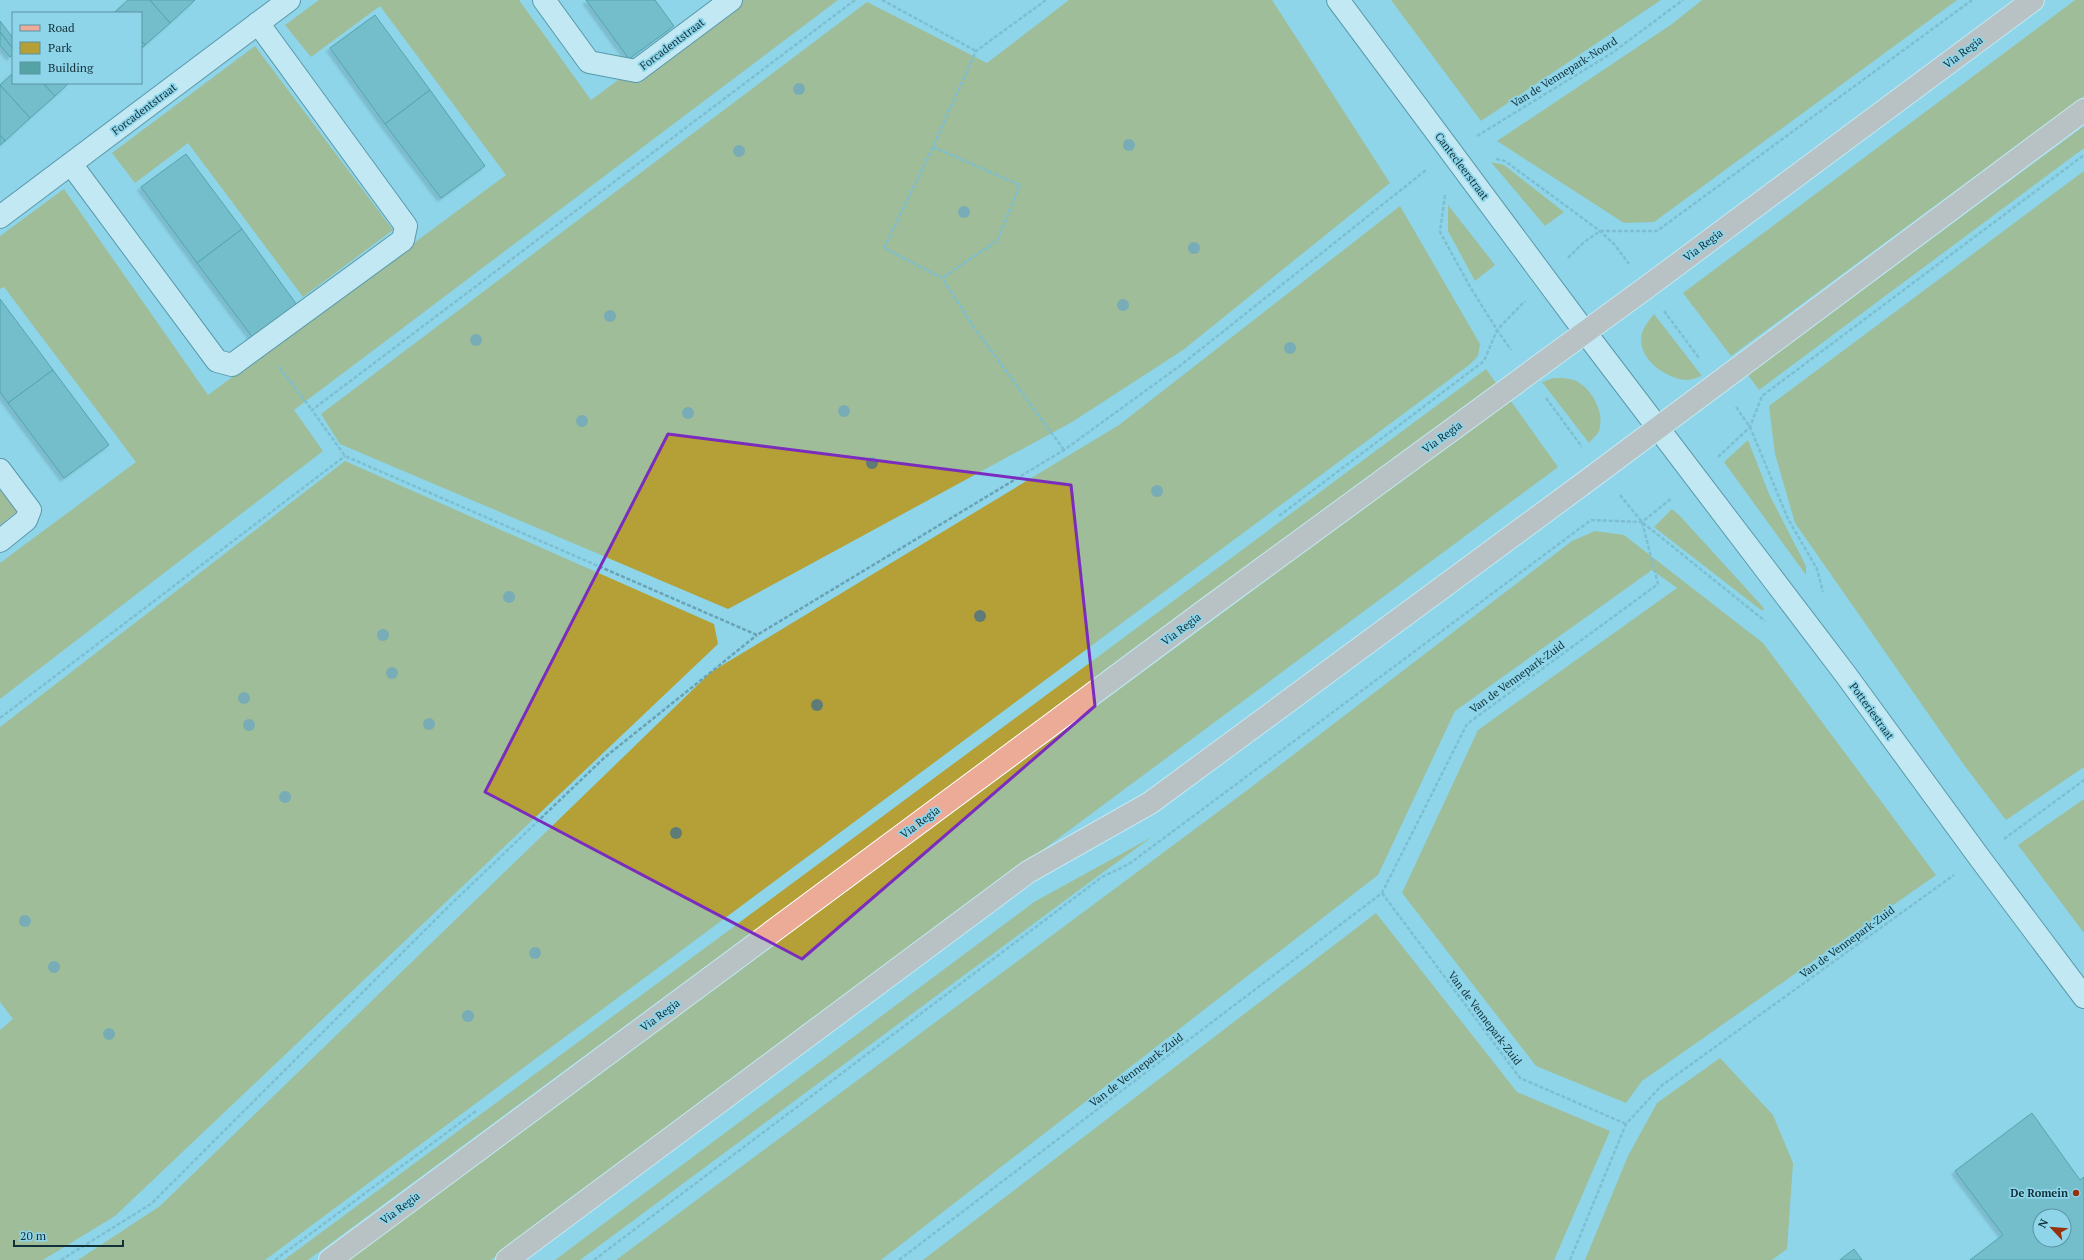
<svg xmlns="http://www.w3.org/2000/svg" width="2084" height="1260" font-family="'PT Serif',serif">
  <style>
    .green { fill: #b4a037 }
    .building { fill: #56a3a6; stroke: #0c676a; fill-rule: evenodd; filter: url(#shadow) }
    .lines { fill: none; stroke-linecap: round; stroke-linejoin: round }
    .minor-casing { stroke: #19505f; stroke-width: 24 }
    .tertiary-casing { stroke: #19505f; stroke-width: 24 }
    .primary-casing { stroke: #fff; stroke-width: 24 }
    .path { stroke: #69a3b4; stroke-width: 2.5; stroke-dasharray: 4 2; stroke-linecap: butt }
    .minor { stroke: #fff; stroke-width: 22 }
    .tertiary { stroke: #fff; stroke-width: 22 }
    .primary { stroke: #ebab97; stroke-width: 22 }
    .tree { fill: #5e7b78 }
    .marked { fill: none; stroke: #7b2cbf; stroke-width: 3; stroke-linejoin: round }
    .poi-dot { fill: #97310a; stroke: #8ed5ea; stroke-width: 1.5 }
    .labels { text-anchor: middle; dominant-baseline: central; stroke-width: 3.5; stroke-linejoin: round; paint-order: stroke }
    .street-label { font-size: 11px; fill: #123038; stroke: #8ed5ea }
    .poi-label { font-size: 11px; font-weight: bold; fill: #123038; stroke: #8ed5ea; text-anchor: end }
  </style>
  <defs>
    <filter id="shadow"><feDropShadow dx="-3.5" dy="3.5" stdDeviation="1" flood-color="#0004"/></filter>
  </defs>
  <rect width="100%" height="100%" fill="#8ed5ea"/>
  <!-- green -->
  <g class="green">
    <polygon points="319,0 519,0 591,100 727,0 838,0 294,410 323,451 0,699 0,563 136,462 4,287 0,289 0,236 64,189 208,395 506,175 380,6 311,57 285,25"/>
    <polygon points="1069,0 1272,0 1390,183 1183,350 1072,422 728,609 340,444 321,414 867,2 987,63"/>
    <polygon points="1391,0 1661,0 1481,121"/>
    <polygon points="1702,0 1957,0 1654,222 1624,223 1497,141 1672,24"/>
    <polygon points="2075,0 2084,0 2084,96 1731,356 1683,293"/>
    <polygon points="255,46 393,230 303,297 188,143 135,183 112,153"/>
    <polygon points="2084,126 2084,148 1759,390 1748,375"/>
    <polygon points="1491,162 1504,165 1564,212 1545,226"/>
    <polygon points="2084,171 2084,767 2006,820 1964,765 1795,523 1775,454 1769,406"/>
    <polygon points="1448,205 1495,265 1475,281 1448,231"/>
    <polygon points="1400,206 1480,344 1478,356 1469,365 265,1260 78,1260 160,1206 711,672 1119,425"/>
    <path d="M 1654,314 L 1702,376 C 1697,377 1692,380 1687,380 C 1665,379 1633,356 1643,330 C 1646,324 1650,319 1654,314 Z"/>
    <polygon points="1486,369 1496,383 308,1260 284,1260"/>
    <path d="M 1554,378 C 1563,378 1574,378 1581,384 C 1594,393 1605,415 1599,431 C 1597,435 1592,439 1589,443 L 1542,382 Z"/>
    <polygon points="1510,400 1558,467 491,1260 348,1260"/>
    <polygon points="1748,440 1769,494 1806,566 1806,575 1724,462"/>
    <polygon points="345,461 714,624 718,644 115,1216 43,1260 0,1260 0,1030 13,1019 0,1002 0,727"/>
    <polygon points="0,490 17,512 0,525"/>
    <polygon points="1672,509 1680,516 1763,607 1764,610 1761,610 1654,527"/>
    <polygon points="1595,531 1624,535 1763,643 1936,875 1642,1081 1626,1103 1536,1066 1402,893 1478,730 1677,588 1652,570 1455,711 1378,875 881,1260 616,1260 1250,788 1572,541"/>
    <polygon points="2084,799 2084,933 2018,845"/>
    <polygon points="1152,837 1098,876 580,1260 555,1260 1034,902"/>
    <polygon points="1376,913 1517,1092 1610,1131 1554,1260 923,1260"/>
    <polygon points="1720,1058 1773,1115 1793,1163 1787,1249 1772,1260 1585,1260 1628,1156 1657,1103"/>
  </g>
  <!-- building -->
  <g class="building">
    <polygon points="128,0 150,0 170,23 145,45 141,40 141,13 115,12"/>
    <polygon points="150,0 195,0 170,23"/>
    <polygon points="586,0 655,0 674,26 629,59"/>
    <polygon points="375,15 430,90 385,124 330,48"/>
    <polygon points="0,21 13,38 13,49 0,32"/>
    <polygon points="0,32 13,49 13,54 10,57 0,45"/>
    <polygon points="141,40 145,45 141,49"/>
    <polygon points="13,73 13,83 43,83 55,96 30,118 0,85"/>
    <polygon points="43,83 69,83 55,96"/>
    <polygon points="0,85 30,118 5,141 0,135"/>
    <polygon points="430,90 485,166 441,198 385,124"/>
    <polygon points="0,135 5,141 0,145"/>
    <polygon points="186,154 242,229 197,263 141,187"/>
    <polygon points="242,229 297,305 253,338 197,263"/>
    <polygon points="0,299 53,370 8,403 0,392"/>
    <polygon points="53,370 109,445 64,478 8,403"/>
    <path d="M 2032,1113 L 2080,1180 L 2084,1177 L 2084,1260 L 1970,1260 L 2003,1235 L 1955,1171 ZM 2040,1216 L 2064,1216 L 2064,1240 L 2040,1240 Z"/>
    <polygon points="1854,1249 1862,1260 1840,1260"/>
  </g>
  <g class="lines">
    <!-- minor casing -->
    <g class="minor-casing">
      <g id="minor">
        <polyline points="544,0 589,62 636,71 731,0"/>
        <polyline points="71,164 217,361 232,365 403,240 406,226 258,23"/>
        <polyline points="0,217 289,0"/>
        <polyline points="0,470 30,510 26,520 0,541"/>
      </g>
    </g>
    <!-- tertiary casing -->
    <g class="tertiary-casing">
      <polyline id="tertiary" points="1338,0 1585,332 1846,675 1979,857 2084,997"/>
    </g>
    <!-- primary casing -->
    <g class="primary-casing">
      <g id="primary">
        <polyline points="330,1260 1211,606 1647,287 2033,0"/>
        <polyline points="507,1260 1028,872 1150,803 1584,483 2084,110"/>
      </g>
    </g>
    <!-- path -->
    <g class="path">
      <polyline points="855,0 312,410 345,456 757,635 1064,450 1181,365 1426,170"/>
      <polyline points="882,0 976,51"/>
      <polyline points="1046,0 976,51 933,147 884,248 942,278 973,326 1064,450"/>
      <polyline points="1477,136 1612,53 1683,0"/>
      <polyline points="933,147 1020,185 997,241 942,278"/>
      <polyline points="1496,159 1505,161 1600,231 1614,244 1629,264"/>
      <polyline points="1445,195 1440,232 1469,285 1497,330 1511,350"/>
      <polyline points="1568,258 1583,243 1600,231 1657,231 1972,0"/>
      <polyline points="1664,311 1699,358"/>
      <polyline points="279,367 312,410"/>
      <polyline points="1546,398 1582,447"/>
      <polyline points="1736,407 1750,427 1788,519 1817,569 1823,592"/>
      <polyline points="1718,457 1750,427 1762,396 2084,155"/>
      <polyline points="1620,495 1642,522 1765,621"/>
      <polyline points="1279,516 1484,361 1497,330 1525,301"/>
      <polyline points="0,718 345,456"/>
      <polyline points="2004,839 2084,780"/>
      <polyline points="1382,893 1520,1078 1626,1124"/>
      <polyline points="61,1260 151,1204 449,906 604,758 757,635"/>
      <polyline points="275,1260 476,1111"/>
      <polyline points="594,1260 1102,877 1129,864 1591,520 1642,522 1672,498"/>
      <polyline points="899,1260 1382,893 1467,724 1658,584 1642,522"/>
      <polyline points="1570,1260 1626,1124 1661,1086 1954,875"/>
    </g>
    <!-- minor -->
    <use href="#minor" class="minor"/>
    <!-- tertiary -->
    <use href="#tertiary" class="tertiary"/>
    <!-- primary -->
    <use href="#primary" class="primary"/>
  </g>
  <!-- trees -->
  <g class="tree">
    <circle cx="799" cy="89" r="6"/>
    <circle cx="1129" cy="145" r="6"/>
    <circle cx="739" cy="151" r="6"/>
    <circle cx="964" cy="212" r="6"/>
    <circle cx="1194" cy="248" r="6"/>
    <circle cx="1123" cy="305" r="6"/>
    <circle cx="610" cy="316" r="6"/>
    <circle cx="476" cy="340" r="6"/>
    <circle cx="1290" cy="348" r="6"/>
    <circle cx="844" cy="411" r="6"/>
    <circle cx="688" cy="413" r="6"/>
    <circle cx="582" cy="421" r="6"/>
    <circle cx="872" cy="463" r="6"/>
    <circle cx="1157" cy="491" r="6"/>
    <circle cx="509" cy="597" r="6"/>
    <circle cx="980" cy="616" r="6"/>
    <circle cx="383" cy="635" r="6"/>
    <circle cx="392" cy="673" r="6"/>
    <circle cx="244" cy="698" r="6"/>
    <circle cx="817" cy="705" r="6"/>
    <circle cx="429" cy="724" r="6"/>
    <circle cx="249" cy="725" r="6"/>
    <circle cx="285" cy="797" r="6"/>
    <circle cx="676" cy="833" r="6"/>
    <circle cx="25" cy="921" r="6"/>
    <circle cx="535" cy="953" r="6"/>
    <circle cx="54" cy="967" r="6"/>
    <circle cx="468" cy="1016" r="6"/>
    <circle cx="109" cy="1034" r="6"/>
  </g>
  <!-- marked area -->
  <path d="M0 0H2084V1260H0ZM 668,434 L 1071,485 L 1095,706 L 802,959 L 485,792 Z" fill="#8ed5ea" fill-opacity=".55" fill-rule="evenodd"/>
  <path class="marked" d="M 668,434 L 1071,485 L 1095,706 L 802,959 L 485,792 Z"/>
  <!-- markers -->
  <circle class="poi-dot" cx="2076" cy="1193" r="4"/>
  <g class="labels">
    <!-- street labels -->
    <g class="street-label">
      <text transform="translate(672 44) rotate(-37)">Forcadentstraat</text>
      <text transform="translate(1963 52) rotate(-37)">Via Regia</text>
      <text transform="translate(1564 72) rotate(-32)">Van de Vennepark-Noord</text>
      <text transform="translate(144 109) rotate(-37)">Forcadentstraat</text>
      <text transform="translate(1462 166) rotate(53)">Cantecleerstraat</text>
      <text transform="translate(1703 245) rotate(-37)">Via Regia</text>
      <text transform="translate(1442 437) rotate(-36)">Via Regia</text>
      <text transform="translate(1181 629) rotate(-37)">Via Regia</text>
      <text transform="translate(1517 677) rotate(-36)">Van de Vennepark-Zuid</text>
      <text transform="translate(1872 711) rotate(54)">Potteriestraat</text>
      <text transform="translate(920 822) rotate(-37)">Via Regia</text>
      <text transform="translate(1847 942) rotate(-36)">Van de Vennepark-Zuid</text>
      <text transform="translate(660 1015) rotate(-37)">Via Regia</text>
      <text transform="translate(1485 1018) rotate(53)">Van de Vennepark-Zuid</text>
      <text transform="translate(1136 1070) rotate(-37)">Van de Vennepark-Zuid</text>
      <text transform="translate(400 1208) rotate(-37)">Via Regia</text>
    </g>
    <!-- poi labels -->
    <g class="poi-label">
      <text x="2068" y="1193">De Romein</text>
    </g>
  </g>
  <!-- legend -->
  <rect x="12" y="12" width="130" height="72" fill="#8ed5ea" stroke="#5c93a3"/>
  <rect x="20" y="25" width="20" height="6" fill="#ebab97" stroke="#5c93a3"/>
  <text x="48" y="32" font-size="12" fill="#123038">Road</text>
  <rect x="20" y="42" width="20" height="12" fill="#b4a037" stroke="#5c93a3"/>
  <text x="48" y="52" font-size="12" fill="#123038">Park</text>
  <rect x="20" y="62" width="20" height="12" fill="#56a3a6" stroke="#5c93a3"/>
  <text x="48" y="72" font-size="12" fill="#123038">Building</text>
  <!-- north arrow -->
  <g transform="translate(2052 1228) rotate(296)"><circle r="19" fill="#8ed5ea" stroke="#5c93a3"/>
  <path d="M0-3L7 15L0 10L-7 15Z" fill="#97310a"/>
  <text y="-6" font-size="11" font-weight="bold" text-anchor="middle" fill="#123038">N</text>
  </g>
  <!-- scale -->
  <path d="M14 1240v6h109v-6" fill="none" stroke="#123038" stroke-width="2"/>
  <text x="20" y="1240" font-size="12" fill="#123038" stroke="#8ed5ea" stroke-width="3" paint-order="stroke">20 m</text>
</svg>
